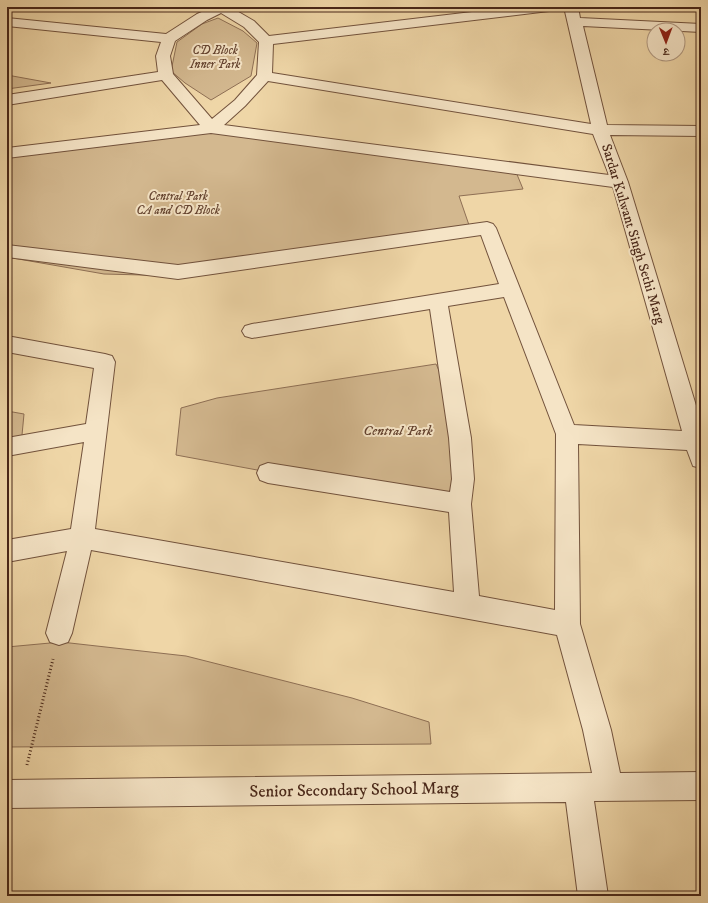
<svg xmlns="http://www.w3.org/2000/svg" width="708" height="903" font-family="'IM FELL DW Pica','Noto Serif Devanagari',serif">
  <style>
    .green { fill: #d3b88f; stroke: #8e6f54 }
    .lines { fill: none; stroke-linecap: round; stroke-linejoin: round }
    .street-casing { stroke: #72523c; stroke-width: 2 }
    .path { stroke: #482618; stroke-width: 3; stroke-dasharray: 1 2.5; stroke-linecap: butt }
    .street { fill: #f5e4c6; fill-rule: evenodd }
    .labels { text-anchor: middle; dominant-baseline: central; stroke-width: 4; stroke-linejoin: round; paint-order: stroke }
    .far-park-label { font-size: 12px; font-style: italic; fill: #644330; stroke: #f5e4c6 }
    .street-label { font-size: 14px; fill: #482618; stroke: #f5e4c6 }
    .park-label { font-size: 14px; font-style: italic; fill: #644330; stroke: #f5e4c6 }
    .near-street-label { font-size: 17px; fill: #482618; stroke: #f5e4c6 }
  </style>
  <rect width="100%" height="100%" fill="#efd6a7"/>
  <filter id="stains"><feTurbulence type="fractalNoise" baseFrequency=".005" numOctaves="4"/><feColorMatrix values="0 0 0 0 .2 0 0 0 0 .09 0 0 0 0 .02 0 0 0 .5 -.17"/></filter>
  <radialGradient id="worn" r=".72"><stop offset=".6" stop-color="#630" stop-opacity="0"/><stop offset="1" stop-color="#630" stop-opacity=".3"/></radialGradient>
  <!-- green -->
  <g class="green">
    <polygon points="218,18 243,31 257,43 251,76 211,100 185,83 171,71 177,42 202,24"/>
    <polygon points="7,75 51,83 7,89"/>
    <polygon points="212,125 516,172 523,189 459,196 470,228 181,276 104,274 7,257 7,154"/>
    <polygon points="436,364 452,399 455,499 295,477 176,455 181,408 217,398"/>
    <polygon points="7,411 24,414 22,435 16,452 7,454"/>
    <polygon points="61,642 186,656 352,698 429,722 431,744 7,747 7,647"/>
  </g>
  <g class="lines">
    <!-- street casing -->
    <g class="street-casing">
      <path id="street" d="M 213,7 L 230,7 L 254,21 L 269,36 L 515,7 L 556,7 L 554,10 L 549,11 L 273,44 L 272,73 L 591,124 L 564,7 L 578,7 L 580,18 L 701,24 L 701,32 L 583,26 L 607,125 L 701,126 L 701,136 L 610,135 L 628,182 L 701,422 L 701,468 L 693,466 L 687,450 L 578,444 L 580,624 L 611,730 L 620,773 L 701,772 L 701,800 L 594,801 L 608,896 L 578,896 L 566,802 L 7,808 L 7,780 L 592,773 L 583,730 L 557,635 L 91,550 L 72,633 L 68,642 L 59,645 L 50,642 L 46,633 L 67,551 L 7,562 L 7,540 L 71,529 L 84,442 L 7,456 L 7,438 L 86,424 L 94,368 L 7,352 L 7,336 L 105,354 L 112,356 L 115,362 L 95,529 L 454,592 L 449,512 L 268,483 L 260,480 L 257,473 L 260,466 L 268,463 L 450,492 L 452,479 L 449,438 L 430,309 L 252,338 L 245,336 L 242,331 L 245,326 L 252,324 L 499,284 L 481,235 L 178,279 L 7,257 L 7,245 L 178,265 L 487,222 L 493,224 L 496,228 L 574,425 L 682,431 L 613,187 L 211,133 L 7,158 L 7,148 L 200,125 L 162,80 L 7,105 L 7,95 L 158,72 L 156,56 L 161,42 L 7,26 L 7,18 L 166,34 L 197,14 ZM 221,13 L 244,27 L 259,42 L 257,75 L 235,100 L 212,119 L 173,74 L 170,56 L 175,41 L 207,20 ZM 268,81 L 593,134 L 609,175 L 224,125 L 245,106 ZM 504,297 L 556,434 L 555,610 L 479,596 L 471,504 L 474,479 L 471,438 L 448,306 Z"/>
    </g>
    <!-- path -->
    <polyline class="path" points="27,765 53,659"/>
    <!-- street -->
    <use href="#street" class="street"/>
  </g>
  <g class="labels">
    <!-- far-park labels -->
    <g class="far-park-label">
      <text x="215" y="50">CD Block<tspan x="215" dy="14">Inner Park</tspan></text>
      <text x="178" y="196">Central Park<tspan x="178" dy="14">CA and CD Block</tspan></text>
    </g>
    <!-- street labels -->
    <g class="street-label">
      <text transform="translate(633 234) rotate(73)">Sardar Kulwant Singh Sethi Marg</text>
    </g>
    <!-- park labels -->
    <g class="park-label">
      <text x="398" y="431">Central Park</text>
    </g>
    <!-- near-street labels -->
    <g class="near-street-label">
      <text transform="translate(354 790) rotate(-1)">Senior Secondary School Marg</text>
    </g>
  </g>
  <!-- margin -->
  <rect width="708" height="903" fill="none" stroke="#efd6a7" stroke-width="24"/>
  <rect x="8" y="8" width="692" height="887" fill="none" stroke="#482618" stroke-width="2"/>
  <rect x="12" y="12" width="684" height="879" fill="none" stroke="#482618"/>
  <!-- north arrow -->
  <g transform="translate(666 42) rotate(179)"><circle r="19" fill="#f5e4c6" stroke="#b09880"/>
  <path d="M0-3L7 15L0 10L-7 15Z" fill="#8f2418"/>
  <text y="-6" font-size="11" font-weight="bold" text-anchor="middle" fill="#482618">उ</text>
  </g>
  <rect width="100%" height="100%" filter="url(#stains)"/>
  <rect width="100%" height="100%" fill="url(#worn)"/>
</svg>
